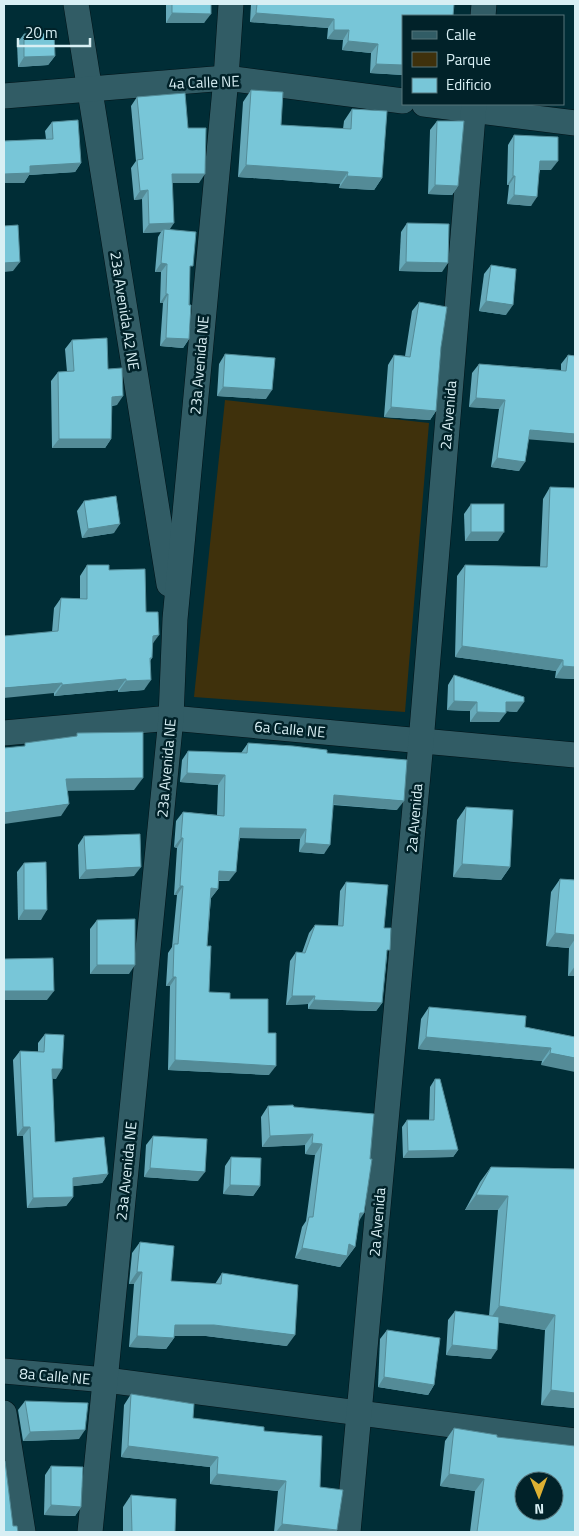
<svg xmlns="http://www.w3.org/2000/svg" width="579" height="1536" font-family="'Titillium Web',sans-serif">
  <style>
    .green { fill: #3f310c }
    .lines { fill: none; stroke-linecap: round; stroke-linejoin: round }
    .minor-casing { stroke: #001318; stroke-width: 26 }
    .minor { stroke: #315c65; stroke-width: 25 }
    .wall { fill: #67aaba }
    .shaded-wall { fill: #548b97 }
    .building { fill: #78c6d8; stroke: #548b97; fill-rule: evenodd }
    .labels { text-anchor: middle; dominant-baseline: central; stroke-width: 5; stroke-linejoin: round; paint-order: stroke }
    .street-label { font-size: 15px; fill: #d8eff4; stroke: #012229 }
  </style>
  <rect width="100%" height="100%" fill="#002d36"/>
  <!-- green -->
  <polygon class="green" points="225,400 429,423 405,712 194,697"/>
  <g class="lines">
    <!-- minor casing -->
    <g class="minor-casing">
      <g id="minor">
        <polyline points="76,4 169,584"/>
        <polyline points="483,16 484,4"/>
        <polyline points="4,96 226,78 403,101"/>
        <polyline points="424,104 575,123"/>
        <polyline points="4,733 171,718 575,755"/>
        <polyline points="4,1371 106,1380 575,1441"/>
        <polyline points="4,1413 23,1532"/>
        <polyline points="90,1532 171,718 175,619 226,78 231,4"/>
        <polyline points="348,1532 421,742 474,104"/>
      </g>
    </g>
    <!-- minor -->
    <use href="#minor" class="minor"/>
  </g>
  <!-- wall -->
  <g class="wall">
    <polygon points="166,4 211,4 204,23 166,23"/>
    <polygon points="251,4 454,4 403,16 403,75 370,73 371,53 342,50 343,40 327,39 328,28 250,22"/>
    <polygon points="24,34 55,56 48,65 18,67 17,43"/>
    <polygon points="251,90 281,125 343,129 344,121 352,109 382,178 374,190 339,188 340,184 238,177 243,102"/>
    <polygon points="137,97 188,128 199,183 172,183 170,229 190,270 189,339 183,348 160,346 163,303 160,303 161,272 155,272 158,237 161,232 143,233 142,199 134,200 131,168 136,161 131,106"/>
    <polygon points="437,121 458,186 452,195 428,194 430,130"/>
    <polygon points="52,122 81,163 75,172 29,175 24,183 4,183 4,141 46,139 45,131"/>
    <polygon points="514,135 551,170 540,170 531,206 507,204 509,185 507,185 508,145"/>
    <polygon points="407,223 442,272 399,271 401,232"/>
    <polygon points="491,265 506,315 479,311 484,274"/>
    <polygon points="419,302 436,411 430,420 384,417 388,365 394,355 405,356 412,311"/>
    <polygon points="72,340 108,369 117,405 112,406 111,439 105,448 52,448 51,381 58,372 67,372 65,349"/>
    <polygon points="225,354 266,399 217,396 219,364"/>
    <polygon points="568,355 575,356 528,439 519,471 491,467 499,409 469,407 472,373 479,364 561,370 561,364"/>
    <polygon points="550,487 575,679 555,678 556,671 455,657 457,576 465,565 540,567 543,499"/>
    <polygon points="84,501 114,533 82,538 77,511"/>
    <polygon points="471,504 498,541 465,541 464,514"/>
    <polygon points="87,565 109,570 146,612 152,644 152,658 150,661 144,690 118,692 118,690 54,696 52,632 54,608 61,598 80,599 80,576"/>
    <polygon points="454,675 517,712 506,711 499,722 470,722 470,711 447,710 448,685"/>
    <polygon points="248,743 327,753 397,810 333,805 324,854 299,852 300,839 240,838 229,881 218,881 218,889 211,898 207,946 209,992 230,999 268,1033 269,1075 168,1070 170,986 166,986 168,953 172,947 177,895 174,895 177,848 174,847 176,821 183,812 217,815 218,785 180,782 182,760 188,751 241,753"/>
    <polygon points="466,807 510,867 501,880 453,877 457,820"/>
    <polygon points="84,836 134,876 79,879 78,845"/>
    <polygon points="24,863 41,920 18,920 17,872"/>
    <polygon points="560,879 575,880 575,976 568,976 569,948 546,946 551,892"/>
    <polygon points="346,882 384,928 387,955 382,1003 376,1011 308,1009 308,1004 286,1005 290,961 296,952 302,953 309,933 315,925 338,926 340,891"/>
    <polygon points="97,920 129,974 90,974 90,929"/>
    <polygon points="429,1007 525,1027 575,1037 541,1065 542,1061 418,1049 421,1019"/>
    <polygon points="45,1034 56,1079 52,1078 55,1142 108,1174 102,1183 73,1186 73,1197 66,1206 27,1208 23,1136 17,1136 13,1060 20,1051 38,1052 38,1043"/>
    <polygon points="435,1079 458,1150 453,1157 403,1158 402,1127 407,1120 429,1120 430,1087"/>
    <polygon points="268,1106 294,1107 374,1114 355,1247 340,1267 295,1258 302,1227 306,1221 315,1155 305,1154 305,1145 262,1147 261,1117"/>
    <polygon points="153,1136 198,1181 144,1177 146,1145"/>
    <polygon points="231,1157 260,1186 253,1196 223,1194 225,1166"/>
    <polygon points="491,1167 575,1169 575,1408 541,1405 545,1330 499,1322 491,1359 446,1355 448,1320 455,1311 489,1316 498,1210 465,1210 480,1182"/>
    <polygon points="140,1242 171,1281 215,1284 222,1273 287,1346 206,1336 174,1336 174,1338 166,1349 129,1347 134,1284 129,1284 132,1253"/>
    <polygon points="387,1330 434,1385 428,1395 378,1387 380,1339"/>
    <polygon points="131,1394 193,1418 264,1431 320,1487 337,1530 335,1532 274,1532 278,1491 210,1484 210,1467 121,1457 124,1405"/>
    <polygon points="25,1401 79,1439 23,1441 18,1410"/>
    <polygon points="454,1428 497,1437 575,1532 470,1532 475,1491 440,1486 445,1441"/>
    <polygon points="51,1466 81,1507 75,1516 44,1515 45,1475"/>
    <polygon points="131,1495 175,1532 123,1532 123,1507"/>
  </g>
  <!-- shaded-wall -->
  <g class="shaded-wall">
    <polygon points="172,13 211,14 204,23 166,23"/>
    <polygon points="256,13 334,19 328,28 250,22"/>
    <polygon points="334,30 349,30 343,40 327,39"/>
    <polygon points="348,41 378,44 371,53 342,50"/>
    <polygon points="55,56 48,65 18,67 24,57"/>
    <polygon points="376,64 403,65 403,75 370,73"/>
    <polygon points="540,161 558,161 551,170 534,170"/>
    <polygon points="81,163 75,172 29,175 24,183 4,183 4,174 30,166"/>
    <polygon points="246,165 348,172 340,184 238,177"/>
    <polygon points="172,174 205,174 199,183 166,183"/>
    <polygon points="347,176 382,178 374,190 339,188"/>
    <polygon points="513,176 515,176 509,185 507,185"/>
    <polygon points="435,185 458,186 452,195 428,194"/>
    <polygon points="148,190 142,199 134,200 140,191"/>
    <polygon points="514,195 537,197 531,206 507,204"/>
    <polygon points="174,223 168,232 164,229 161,232 143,233 149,224"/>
    <polygon points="20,262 13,271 4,272 4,263"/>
    <polygon points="406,262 448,263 442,272 399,271"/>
    <polygon points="161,263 167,264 161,272 155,272"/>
    <polygon points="166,294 168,294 163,303 160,303"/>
    <polygon points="486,301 513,305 506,315 479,311"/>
    <polygon points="166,338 189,339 183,348 160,346"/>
    <polygon points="223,387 272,390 266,399 217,396"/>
    <polygon points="123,396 117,405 105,406 112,397"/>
    <polygon points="476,398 505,400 499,409 469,407"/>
    <polygon points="391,407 436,411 430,420 384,417"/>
    <polygon points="530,430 575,434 575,443 524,439"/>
    <polygon points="59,439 111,439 105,448 52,448"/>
    <polygon points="497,458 525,462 519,471 491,467"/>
    <polygon points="120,524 114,533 82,538 88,529"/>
    <polygon points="471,532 504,532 498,541 465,541"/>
    <polygon points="159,635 151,646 153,636"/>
    <polygon points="462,646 563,660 556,671 455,657"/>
    <polygon points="563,666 575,667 575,679 555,678"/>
    <polygon points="126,679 118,690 54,696 62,685"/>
    <polygon points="151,680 144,690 118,692 126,681"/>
    <polygon points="62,683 54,693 4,698 4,688"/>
    <polygon points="454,701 477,702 470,711 447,710"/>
    <polygon points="506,702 524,702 517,712 500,711"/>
    <polygon points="477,712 506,713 499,722 470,722"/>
    <polygon points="187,773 225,775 218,785 180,782"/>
    <polygon points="143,778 134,790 57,791 66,779"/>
    <polygon points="334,795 404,801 397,810 328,804"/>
    <polygon points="69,804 61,816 4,824 4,813"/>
    <polygon points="240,828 306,829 300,839 234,838"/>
    <polygon points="181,838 183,838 177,848 174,847"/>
    <polygon points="305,843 330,845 324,854 299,852"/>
    <polygon points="462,864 510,867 501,880 453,877"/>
    <polygon points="141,867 134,876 79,879 86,870"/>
    <polygon points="219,871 236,872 229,881 213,880"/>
    <polygon points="180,886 183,886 177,895 174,895"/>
    <polygon points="211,888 218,889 211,898 205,897"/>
    <polygon points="24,910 47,910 41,920 18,920"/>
    <polygon points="555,933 575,935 575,939 569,948 546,946"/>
    <polygon points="97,965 135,965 129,974 90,974"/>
    <polygon points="575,966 575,976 568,976"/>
    <polygon points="173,977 176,977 170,986 166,986"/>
    <polygon points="4,991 54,991 47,1000 4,1000"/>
    <polygon points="292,996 315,996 308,1004 286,1005"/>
    <polygon points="314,1000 382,1003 376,1011 308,1009"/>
    <polygon points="426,1037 551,1048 542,1061 418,1049"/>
    <polygon points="550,1053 575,1058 575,1072 541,1065"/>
    <polygon points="175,1060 276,1066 269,1075 168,1070"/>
    <polygon points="52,1069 62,1069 56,1079 45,1078"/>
    <polygon points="23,1127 30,1127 23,1136 17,1136"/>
    <polygon points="313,1134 305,1145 262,1147 270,1136"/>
    <polygon points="312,1143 322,1144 315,1155 305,1154"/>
    <polygon points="458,1150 453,1157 403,1158 408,1151"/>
    <polygon points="150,1168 205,1172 198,1181 144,1177"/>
    <polygon points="108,1174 102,1183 66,1187 73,1178"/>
    <polygon points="230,1185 260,1186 253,1196 223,1194"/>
    <polygon points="476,1195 508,1196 498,1210 465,1210"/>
    <polygon points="73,1197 66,1206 27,1208 33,1198"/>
    <polygon points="360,1213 364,1213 357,1224"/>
    <polygon points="349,1244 355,1247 340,1267 295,1258 302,1248"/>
    <polygon points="137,1272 142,1272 134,1284 129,1284"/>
    <polygon points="499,1306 555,1315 545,1330 489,1321"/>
    <polygon points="175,1325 214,1325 295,1335 287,1346 206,1336 167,1336"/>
    <polygon points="137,1336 174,1338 166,1349 129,1347"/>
    <polygon points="452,1345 497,1350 491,1359 446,1355"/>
    <polygon points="384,1377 434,1385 428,1395 378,1387"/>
    <polygon points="551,1390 575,1393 575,1408 541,1405"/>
    <polygon points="85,1430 79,1439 23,1441 30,1432"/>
    <polygon points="128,1446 218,1457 210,1467 121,1457"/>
    <polygon points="217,1474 286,1481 278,1491 210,1484"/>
    <polygon points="449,1474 484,1479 475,1491 440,1486"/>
    <polygon points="51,1505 81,1507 75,1516 44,1515"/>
    <polygon points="282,1524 337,1530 335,1532 276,1532"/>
  </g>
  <!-- building -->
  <g class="building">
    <polygon points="172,4 211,4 211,14 172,13"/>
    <polygon points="257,4 454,4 453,16 403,16 403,65 376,64 378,44 348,41 349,30 334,30 334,19 256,13"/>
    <polygon points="54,33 55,56 24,57 24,34"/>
    <polygon points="251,90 283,92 281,125 351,129 352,109 387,111 382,178 347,176 348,172 246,165"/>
    <polygon points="185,93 188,128 206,128 205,174 172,174 174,223 149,224 148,190 140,191 137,160 143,159 137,97"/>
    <polygon points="78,120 81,163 30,166 30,173 4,174 4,141 53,139 52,122"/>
    <polygon points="437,121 464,121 458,186 435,185"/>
    <polygon points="514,135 558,137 558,161 540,161 537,197 514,195 515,176 513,176"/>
    <polygon points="407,223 449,224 448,263 406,262"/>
    <polygon points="18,225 20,262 4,263 4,226"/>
    <polygon points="164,229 196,232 193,266 190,266 189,305 191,305 189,339 166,338 168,294 166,294 167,264 161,263"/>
    <polygon points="491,265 516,269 513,305 486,301"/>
    <polygon points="419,302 447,307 441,347 436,411 391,407 394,355 410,357"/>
    <polygon points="107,338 108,369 122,368 123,396 112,397 111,439 59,439 58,372 74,371 72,340"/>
    <polygon points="225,354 275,358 272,390 223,387"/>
    <polygon points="568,355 575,356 575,434 530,430 525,462 497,458 505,400 476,398 479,364 566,371"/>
    <polygon points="550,487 575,488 575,667 563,666 563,660 462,646 465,565 547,567"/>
    <polygon points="116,496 120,524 88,529 84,501"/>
    <rect x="471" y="504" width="33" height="28"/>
    <polygon points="87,565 109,565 109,570 145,569 146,612 158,612 159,635 153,636 152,658 150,658 151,680 126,681 126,679 62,685 62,683 4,688 4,636 58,631 61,598 87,599"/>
    <polygon points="454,675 524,697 524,702 506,702 506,713 477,712 477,702 454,701"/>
    <polygon points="143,732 143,778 66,779 69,804 4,813 4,748 25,746 25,743 77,736 77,733"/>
    <polygon points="248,743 293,746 327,750 327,753 407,760 404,801 334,795 330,845 305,843 306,829 240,828 236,872 219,871 218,889 211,888 207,946 211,946 209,992 230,993 230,999 268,999 268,1033 276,1033 276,1066 175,1060 176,977 173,977 174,944 178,944 183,886 180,886 183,838 181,838 183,812 224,816 225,775 187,773 188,751 247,753"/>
    <polygon points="466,807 513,810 510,867 462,864"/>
    <polygon points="140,834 141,867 86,870 84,836"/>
    <polygon points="46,862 47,910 24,910 24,863"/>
    <polygon points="560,879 575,880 575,935 555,933"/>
    <polygon points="346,882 388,885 384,928 391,928 390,950 387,950 382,1003 314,1000 315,996 292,996 296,952 305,953 315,925 343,926"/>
    <polygon points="135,919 135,965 97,965 97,920"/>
    <polygon points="53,958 54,991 4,991 4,959"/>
    <polygon points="429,1007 526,1016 525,1027 575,1037 575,1058 550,1053 551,1048 426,1037"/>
    <polygon points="45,1034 64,1035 62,1069 52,1069 55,1142 104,1137 108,1174 73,1178 73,1197 33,1198 30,1127 23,1127 20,1051 44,1052"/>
    <polygon points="435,1079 440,1079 458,1150 408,1151 407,1120 434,1120"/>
    <polygon points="293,1105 294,1107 374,1114 370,1159 372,1159 364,1213 360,1213 355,1247 349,1244 347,1256 302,1248 309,1217 313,1217 322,1144 312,1143 313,1134 270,1136 268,1106"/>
    <polygon points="153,1136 207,1139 205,1172 150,1168"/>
    <polygon points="231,1157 261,1158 260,1186 230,1185"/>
    <polygon points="491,1167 575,1169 575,1393 551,1390 555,1315 499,1306 508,1196 476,1195"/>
    <polygon points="140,1242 174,1246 171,1281 221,1284 222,1273 298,1285 295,1335 214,1325 175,1325 174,1338 137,1336 142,1272 137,1272"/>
    <polygon points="455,1311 499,1317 497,1350 452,1345"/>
    <polygon points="387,1330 440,1338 434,1385 384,1377"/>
    <polygon points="131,1394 194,1404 193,1418 264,1427 264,1431 322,1436 320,1487 343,1490 337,1530 282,1524 286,1481 217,1474 218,1457 128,1446"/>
    <polygon points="25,1401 88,1403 85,1430 30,1432"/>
    <path d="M 454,1428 L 497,1435 L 497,1437 L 575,1446 L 575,1532 L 477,1532 L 484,1479 L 449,1474 ZM 524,1481 L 554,1481 L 554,1511 L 524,1511 Z"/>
    <polygon points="4,1461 5,1461 13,1526 17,1526 18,1532 4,1532"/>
    <polygon points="51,1466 83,1467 81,1507 51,1505"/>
    <polygon points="131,1495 176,1499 175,1532 132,1532"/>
  </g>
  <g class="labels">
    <!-- street labels -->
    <g class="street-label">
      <text transform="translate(204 82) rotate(-2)">4a Calle NE</text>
      <text transform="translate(125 311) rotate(81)">23a Avenida A2 NE</text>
      <text transform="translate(199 365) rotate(-85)">23a Avenida NE</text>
      <text transform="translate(448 415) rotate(-85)">2a Avenida</text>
      <text transform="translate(290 729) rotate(5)">6a Calle NE</text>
      <text transform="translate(166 768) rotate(-85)">23a Avenida NE</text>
      <text transform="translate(414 818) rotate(-85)">2a Avenida</text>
      <text transform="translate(126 1171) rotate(-84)">23a Avenida NE</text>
      <text transform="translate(377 1222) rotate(-85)">2a Avenida</text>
      <text transform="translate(55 1376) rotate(5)">8a Calle NE</text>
    </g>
  </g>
  <!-- border -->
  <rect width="579" height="1536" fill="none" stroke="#d8eff4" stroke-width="10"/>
  <!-- legend -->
  <rect x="402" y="15" width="162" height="90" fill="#012229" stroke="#57747a"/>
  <rect x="412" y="31" width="25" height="8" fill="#315c65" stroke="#57747a"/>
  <text x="446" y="40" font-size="15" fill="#d8eff4">Calle</text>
  <rect x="412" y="52" width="25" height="15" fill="#3f310c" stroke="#57747a"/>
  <text x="446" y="65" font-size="15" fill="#d8eff4">Parque</text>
  <rect x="412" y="78" width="25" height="15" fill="#78c6d8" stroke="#57747a"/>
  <text x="446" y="90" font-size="15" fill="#d8eff4">Edificio</text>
  <!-- north arrow -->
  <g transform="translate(539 1496) rotate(179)"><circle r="24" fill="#012229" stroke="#57747a"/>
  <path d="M0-4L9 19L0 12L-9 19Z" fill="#deb133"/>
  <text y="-8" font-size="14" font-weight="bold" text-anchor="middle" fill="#d8eff4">N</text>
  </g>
  <!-- scale -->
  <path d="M18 38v8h72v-8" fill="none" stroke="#d8eff4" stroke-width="2.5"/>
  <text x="25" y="38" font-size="15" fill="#d8eff4" stroke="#012229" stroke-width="4" paint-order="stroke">20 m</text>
</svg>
